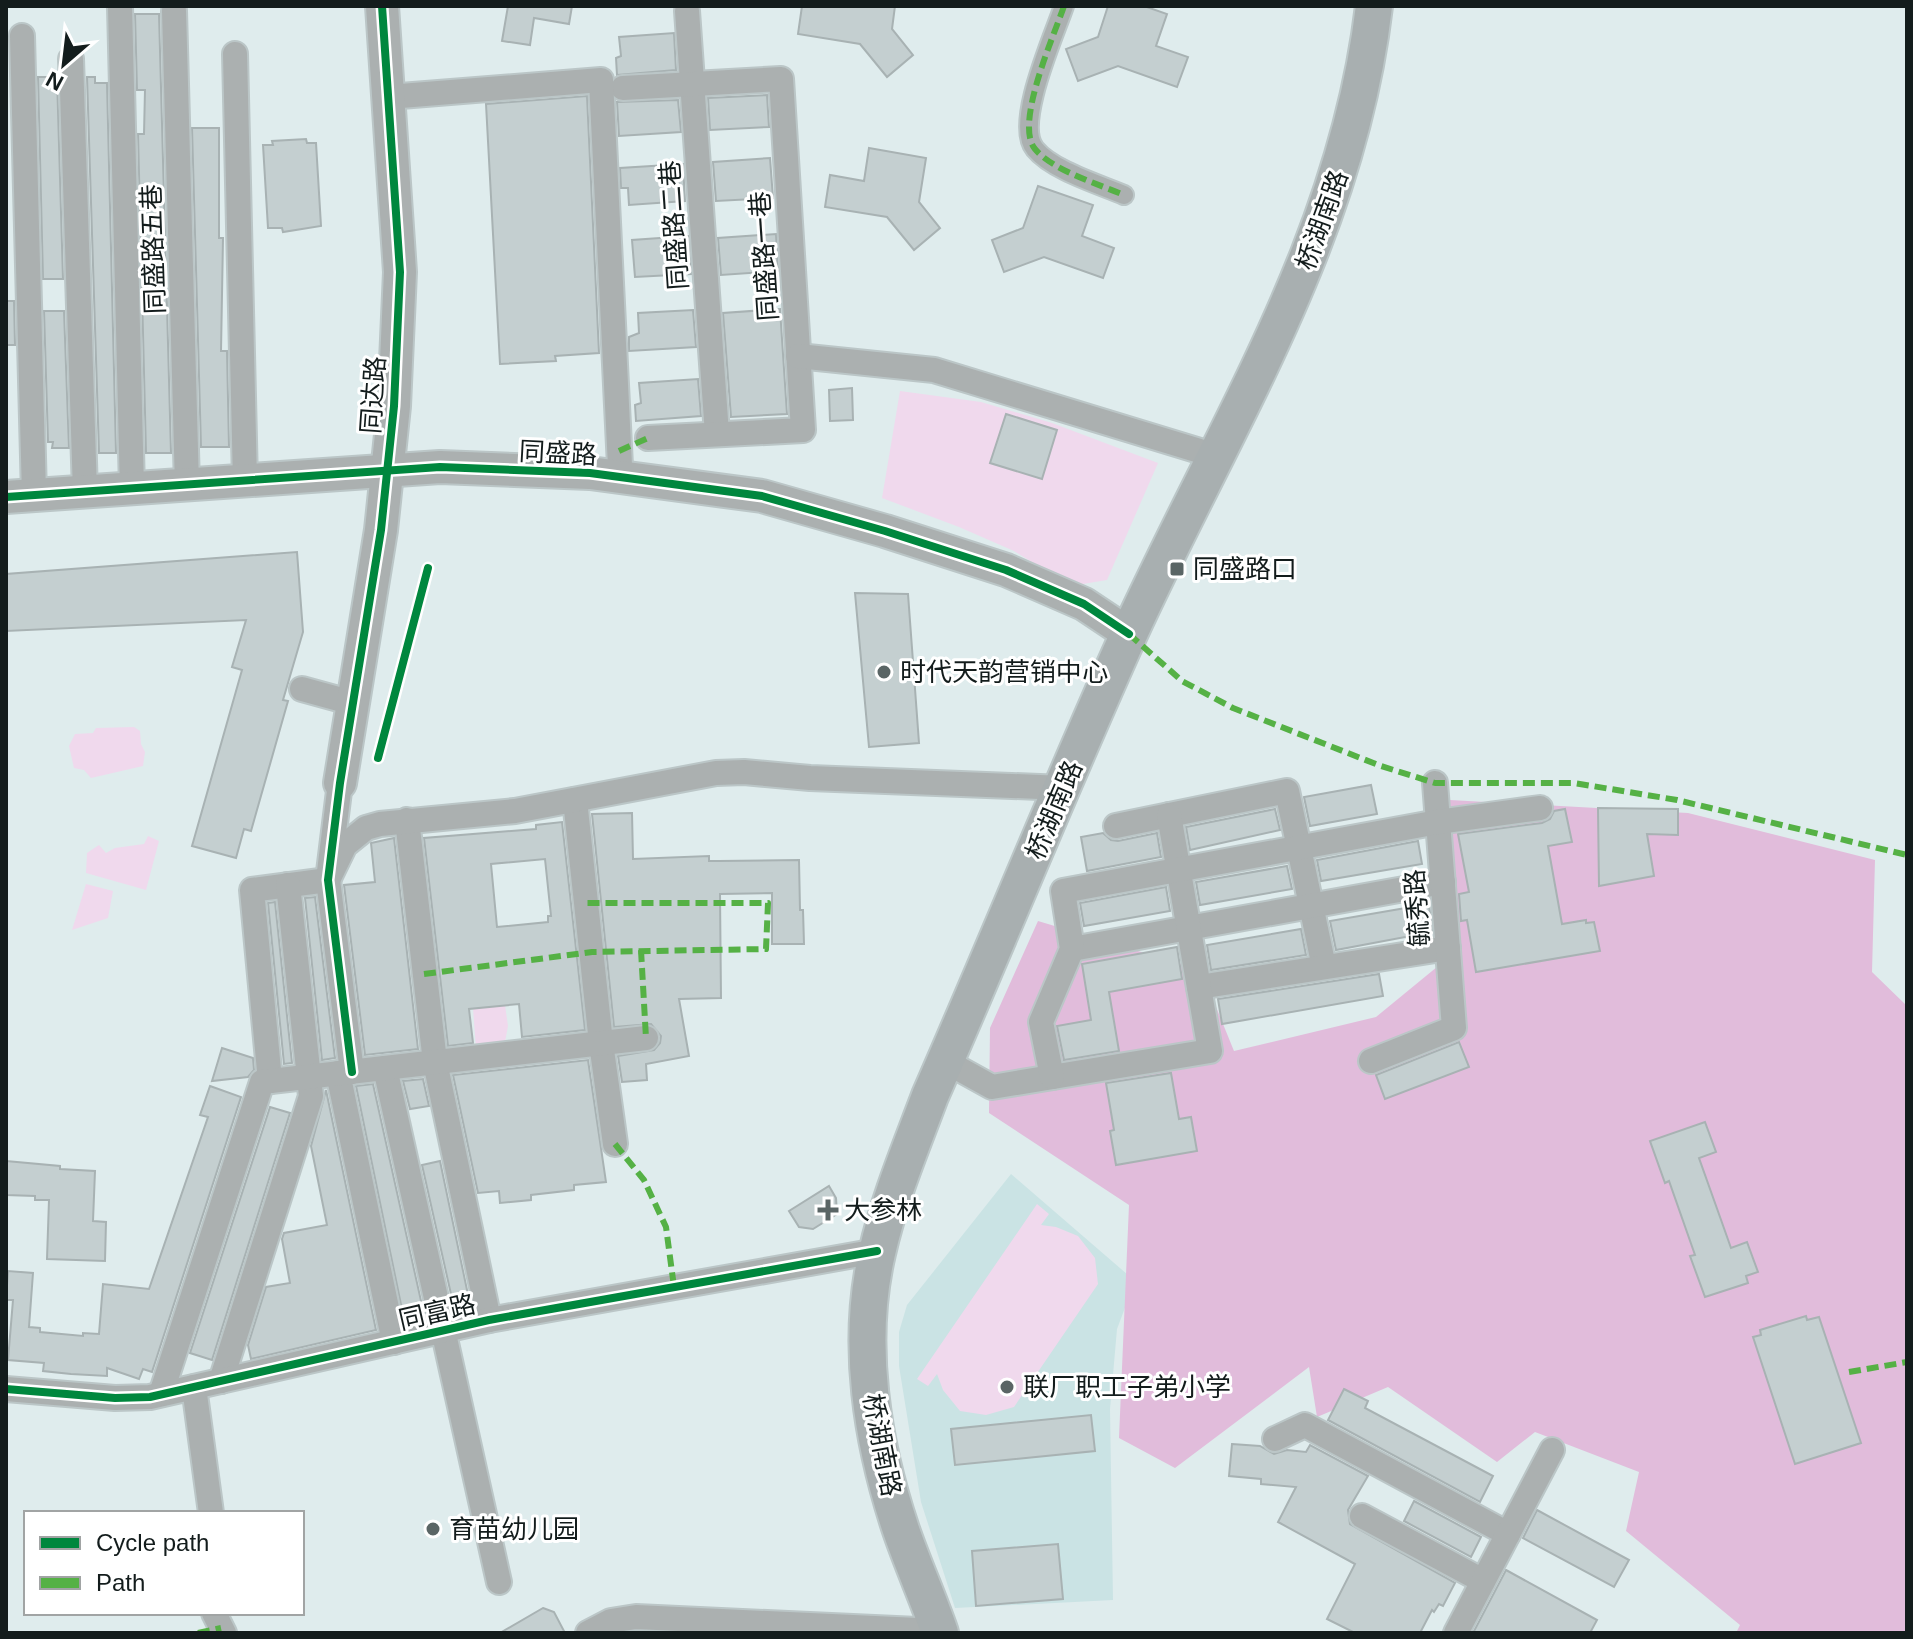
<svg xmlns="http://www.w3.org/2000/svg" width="1913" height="1639" font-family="Helvetica,'Noto Sans SC',sans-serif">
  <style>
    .built { fill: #cae3e4 }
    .green { fill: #f0d9ed }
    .forest { fill: #e1bcdb }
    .building { fill: #c4cfd0; stroke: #a8b2b3; stroke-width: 2; fill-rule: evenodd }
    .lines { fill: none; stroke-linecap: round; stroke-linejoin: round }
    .pedestrian-casing { stroke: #bbc6c7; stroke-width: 22 }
    .minor-casing { stroke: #bbc6c7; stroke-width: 28 }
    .tertiary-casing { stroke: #bbc6c7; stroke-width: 36 }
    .secondary-casing { stroke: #bbc6c7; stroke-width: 40 }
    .pedestrian { stroke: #abb0b0; stroke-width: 18 }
    .minor { stroke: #abb0b0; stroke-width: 24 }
    .tertiary { stroke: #abb0b0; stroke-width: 32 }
    .secondary { stroke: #a8afb0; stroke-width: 36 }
    .quiet { stroke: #55b145; stroke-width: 6; stroke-dasharray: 12 6; stroke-linecap: butt }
    .cycleway-casing { stroke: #fff; stroke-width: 13 }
    .cycleway { stroke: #00873e; stroke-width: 8 }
    .poi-dot { fill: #5a6565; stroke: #fff; stroke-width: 3 }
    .labels { text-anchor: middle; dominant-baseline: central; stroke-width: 6; stroke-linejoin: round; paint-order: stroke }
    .street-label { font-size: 26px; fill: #131c1c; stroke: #fff }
    .poi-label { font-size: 26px; fill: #131c1c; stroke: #fff; text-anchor: start }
  </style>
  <rect width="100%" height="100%" fill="#dfeced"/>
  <!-- built -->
  <polygon class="built" points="1011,1174 1135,1281 1117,1329 1110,1409 1113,1600 955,1608 921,1502 899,1366 899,1332 907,1305"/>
  <!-- green -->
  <g class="green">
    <polygon points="900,391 981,402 1052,423 1158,463 1107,580 1071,586 1014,551 959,527 882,498"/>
    <polygon points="134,727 140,731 141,744 145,752 143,766 91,778 84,770 74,768 69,746 75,734 93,733 96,728"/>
    <polygon points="148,836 159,841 146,890 86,873 87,853 99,845 106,853 115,848 144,844"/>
    <polygon points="86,884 113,891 108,918 72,930"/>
    <polygon points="505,1005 508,1026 505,1042 476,1048 473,1008"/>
    <polygon points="1037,1204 1049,1214 1041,1225 1056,1227 1078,1236 1095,1258 1098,1284 1014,1407 986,1415 960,1411 943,1390 937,1374 928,1386 917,1379"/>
  </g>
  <!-- forest -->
  <polygon class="forest" points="1450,800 1688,813 1875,860 1872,972 1907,1006 1907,1633 1736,1633 1740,1625 1626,1531 1639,1472 1535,1432 1497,1462 1388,1387 1317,1417 1309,1367 1175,1468 1119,1438 1129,1205 989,1113 990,1028 1038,921 1201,970 1234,1051 1376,1017 1454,953"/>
  <!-- building -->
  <g class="building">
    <polygon points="508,6 572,6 569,24 534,18 530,45 502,41"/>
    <polygon points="802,6 895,6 892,29 913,55 887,77 860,44 798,34"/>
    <polygon points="1108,6 1144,6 1167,14 1156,46 1188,57 1177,87 1118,66 1078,81 1066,49 1098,37"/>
    <polygon points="135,14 159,14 171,453 146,453 138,134 144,134 145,90 137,90"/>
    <polygon points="674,33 676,70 617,75 616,58 621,56 619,37"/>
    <polygon points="38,77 57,77 63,279 43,279"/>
    <polygon points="87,77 95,77 95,83 107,83 116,453 99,453"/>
    <polygon points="767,95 769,127 710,130 708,98"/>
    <polygon points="587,96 599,353 555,356 556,361 500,364 486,104"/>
    <polygon points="678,100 681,132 619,136 617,102"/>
    <polygon points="192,128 219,128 219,238 223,238 221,351 227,351 229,447 201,447"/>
    <polygon points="306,139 307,143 316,143 321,226 283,232 282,228 268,228 263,145 273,145 272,141"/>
    <polygon points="869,148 926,158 919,202 940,228 914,250 887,217 825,207 830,175 864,181"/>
    <polygon points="770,158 773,198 716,201 713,162"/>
    <polygon points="683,164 685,201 629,205 628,188 621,188 620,168"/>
    <polygon points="1038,186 1093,205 1082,236 1114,248 1103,278 1044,257 1004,272 992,240 1023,228"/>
    <polygon points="776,234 778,271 721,275 718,238"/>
    <polygon points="688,236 691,274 635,277 632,240"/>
    <polygon points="6,301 14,301 15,345 6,345"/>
    <polygon points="780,309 787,414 731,417 723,313"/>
    <polygon points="693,310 696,347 629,351 629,337 639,333 638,313"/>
    <polygon points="44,311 64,311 69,448 52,448 53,442 48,442"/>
    <polygon points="698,379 701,416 636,421 635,405 641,403 639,383"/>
    <polygon points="852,388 853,420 830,421 829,390"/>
    <polygon points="1006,414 1057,430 1042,479 990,463"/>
    <polygon points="297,552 303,632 283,700 288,701 251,831 244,829 236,858 192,846 242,670 232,667 246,620 6,631 6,574"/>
    <polygon points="855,593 908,594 919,743 869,747"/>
    <polygon points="1371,785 1377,814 1310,826 1304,797"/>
    <polygon points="1598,808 1678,809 1678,835 1647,834 1654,876 1599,886"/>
    <polygon points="1275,809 1280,830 1190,850 1186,827"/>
    <polygon points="1565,809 1572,842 1548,846 1562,924 1586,920 1586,923 1594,922 1600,951 1476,972 1467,920 1461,921 1459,894 1469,892 1458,834 1542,823 1550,819 1554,811"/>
    <polygon points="632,813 633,859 709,856 709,861 719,861 799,860 800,910 803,910 804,944 772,944 772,893 720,894 721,998 679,999 689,1056 646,1064 647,1080 622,1082 618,1056 654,1050 660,1043 661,1036 651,1024 614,1027 592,814"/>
    <path d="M 562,822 L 585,1030 L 522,1037 L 519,1004 L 469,1009 L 473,1043 L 448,1046 L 424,838 L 536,829 L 536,825 ZM 545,859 L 551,916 L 548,916 L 548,922 L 497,927 L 491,864 Z"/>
    <polygon points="1103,833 1111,840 1118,841 1157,833 1161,857 1087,871 1081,837"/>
    <polygon points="394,838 418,1049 365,1055 344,885 375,882 371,843"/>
    <polygon points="1418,841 1422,864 1321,881 1317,860"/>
    <polygon points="1287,866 1292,889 1200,905 1196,882"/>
    <polygon points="1166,887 1170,911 1084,926 1080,903"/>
    <polygon points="315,897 335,1058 322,1060 305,898"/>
    <polygon points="275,902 292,1063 284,1064 268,903"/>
    <polygon points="1429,904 1432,932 1336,950 1330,921"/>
    <polygon points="1301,929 1306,955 1211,970 1207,945"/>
    <polygon points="1177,947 1182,979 1109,992 1119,1051 1064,1060 1057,1026 1091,1020 1082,964"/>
    <polygon points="1379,974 1383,996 1222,1024 1218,999"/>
    <polygon points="1459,1042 1469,1067 1385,1099 1376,1075"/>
    <polygon points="222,1048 253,1058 254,1070 248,1077 212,1081"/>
    <polygon points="588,1060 606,1182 574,1185 574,1190 531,1195 531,1200 500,1203 499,1191 478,1193 453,1075"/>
    <polygon points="1171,1073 1179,1119 1191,1117 1197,1151 1116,1165 1110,1131 1114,1130 1106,1083"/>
    <polygon points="423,1079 429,1106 410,1109 403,1081"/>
    <polygon points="373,1084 425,1319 405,1324 356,1086"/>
    <polygon points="210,1086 241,1097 152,1372 143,1369 139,1379 107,1368 107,1376 71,1374 43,1371 44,1363 8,1360 13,1300 6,1300 8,1271 33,1273 29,1327 40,1328 40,1332 83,1336 83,1333 99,1334 103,1284 149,1289 208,1117 200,1115"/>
    <polygon points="326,1090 376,1330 251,1359 248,1345 266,1287 290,1283 282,1239 284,1233 327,1225 311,1146"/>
    <polygon points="270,1107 290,1113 212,1360 190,1353"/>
    <polygon points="1705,1122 1716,1152 1699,1158 1720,1217 1731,1248 1747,1242 1758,1272 1746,1276 1748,1283 1705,1297 1690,1256 1695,1255 1669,1181 1665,1183 1650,1141"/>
    <polygon points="6,1161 60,1166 60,1169 95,1171 93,1221 106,1222 105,1261 47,1259 49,1200 35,1200 35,1196 6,1195"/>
    <polygon points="440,1161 471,1309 455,1312 422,1165"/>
    <polygon points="829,1186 836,1198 837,1214 813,1229 799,1227 789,1211"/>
    <polygon points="1806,1316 1807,1320 1819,1317 1861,1443 1795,1464 1753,1337 1761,1335 1760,1330"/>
    <polygon points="1344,1389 1368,1401 1365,1408 1493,1476 1480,1502 1328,1420"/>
    <polygon points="1091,1415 1095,1451 955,1465 951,1429"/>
    <polygon points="1232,1444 1260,1446 1274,1454 1287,1450 1306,1452 1310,1445 1368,1476 1348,1510 1350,1524 1455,1583 1443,1606 1439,1604 1434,1612 1432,1610 1420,1633 1355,1633 1327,1619 1355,1564 1278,1522 1296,1487 1261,1484 1261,1479 1229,1476"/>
    <polygon points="1414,1501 1481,1537 1471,1557 1404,1521"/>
    <polygon points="1537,1510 1629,1560 1614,1587 1523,1538"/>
    <polygon points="1058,1544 1063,1599 976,1606 972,1551"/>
    <polygon points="1506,1570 1597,1620 1590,1633 1473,1633"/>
    <polygon points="543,1608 554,1612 565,1633 500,1633"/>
  </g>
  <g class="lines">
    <!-- pedestrian casing -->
    <g class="pedestrian-casing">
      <path id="pedestrian" d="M 1064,6 C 1054,36 1014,124 1035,149 C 1052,170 1098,184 1124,195"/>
    </g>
    <!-- minor casing -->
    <g class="minor-casing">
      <g id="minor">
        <polyline points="120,7 132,489"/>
        <polyline points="174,11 187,486"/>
        <polyline points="687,11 717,434"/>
        <polyline points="22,36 34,495"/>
        <polyline points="235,54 245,482"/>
        <polyline points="71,59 85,492"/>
        <polyline points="623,88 781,79 803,430 648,438"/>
        <polyline points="388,97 601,80 620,466"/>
        <polyline points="798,356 934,370 1216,456"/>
        <polyline points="302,689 353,703"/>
        <polyline points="340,783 328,880 352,1072"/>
        <polyline points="575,800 601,1043 615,1144"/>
        <polyline points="407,820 435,1062 489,1320"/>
        <polyline points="1116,826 1287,791 1324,967"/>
        <polyline points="1072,949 1443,882"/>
        <polyline points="1199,987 1448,948"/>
        <polyline points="945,1061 992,1087 1210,1051 1169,815"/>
        <polyline points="1371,1061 1454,1028 1435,783"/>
        <polyline points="385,1068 499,1582"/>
        <polyline points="338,1073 394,1342"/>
        <polyline points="1052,1077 1041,1022 1072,949 1063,891 1438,822 1540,808"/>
        <polyline points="270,1081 252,890 328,880 345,845 366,828 380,824 515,811 716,773 744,772 810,778 1064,788"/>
        <polyline points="221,1381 311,1096 288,885"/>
        <polyline points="194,1387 211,1513"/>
        <polyline points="6,1389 115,1398 150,1397 489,1320 877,1251"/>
        <polyline points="161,1394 262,1082 646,1038"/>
        <polyline points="1275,1439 1305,1425 1508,1534"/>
        <polyline points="1362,1516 1483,1581"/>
        <polyline points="214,1613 224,1633"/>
        <polyline points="588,1633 611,1621 636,1617 939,1631"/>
        <polyline points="1456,1633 1552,1450"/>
      </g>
    </g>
    <!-- tertiary casing -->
    <g class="tertiary-casing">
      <g id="tertiary">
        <polyline points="6,497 440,467 590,473 762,496 885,531 1006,570 1084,604 1129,634"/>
        <polyline points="340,783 381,530 394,406 400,272 382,6"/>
      </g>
    </g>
    <!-- secondary casing -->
    <g class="secondary-casing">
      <path id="secondary" d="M 940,1633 C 928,1598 913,1565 901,1530 C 872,1443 856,1344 877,1253 C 889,1199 911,1147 930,1096 C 997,943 1060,787 1129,634 C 1224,426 1347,239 1374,6"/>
    </g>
    <!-- pedestrian -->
    <use href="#pedestrian" class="pedestrian"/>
    <!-- minor -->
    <use href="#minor" class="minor"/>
    <!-- tertiary -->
    <use href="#tertiary" class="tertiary"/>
    <!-- secondary -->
    <use href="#secondary" class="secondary"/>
    <!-- quiet -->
    <g class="quiet">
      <path d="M 1064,6 C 1054,36 1014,124 1035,149 C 1052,170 1098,184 1124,195"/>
      <polyline points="619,451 648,438"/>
      <polyline points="1129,634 1182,681 1233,708 1381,766 1435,783 1574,783 1677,800 1907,855"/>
      <polyline points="641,950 646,1038"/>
      <polyline points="424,974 592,952 766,949 768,903 587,903"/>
      <polyline points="615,1144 644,1180 666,1227 674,1287"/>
      <polyline points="1849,1372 1907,1362"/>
      <polyline points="198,1633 221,1628"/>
    </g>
    <!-- cycleway casing -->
    <g class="cycleway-casing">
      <g id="cycleway">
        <polyline points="6,497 440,467 590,473 762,496 885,531 1006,570 1084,604 1129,634"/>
        <polyline points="378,758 428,568"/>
        <polyline points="352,1072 328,880 340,783 381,530 394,406 400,272 382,6"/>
        <polyline points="6,1389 115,1398 150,1397 489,1320 877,1251"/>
      </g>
    </g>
    <!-- cycleway -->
    <use href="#cycleway" class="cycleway"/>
  </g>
  <!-- markers -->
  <g class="poi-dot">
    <rect x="1169" y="561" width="16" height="16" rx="4"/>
    <circle cx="884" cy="672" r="8"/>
    <path d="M824 1198h8v8h8v8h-8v8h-8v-8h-8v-8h8z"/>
    <circle cx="1007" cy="1387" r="8"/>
    <circle cx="433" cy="1529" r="8"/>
  </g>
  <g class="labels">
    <!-- street labels -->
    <g class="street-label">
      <text transform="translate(1322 220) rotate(-70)">桥湖南路</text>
      <text transform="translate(674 225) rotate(-94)">同盛路二巷</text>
      <text transform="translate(153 249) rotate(-92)">同盛路五巷</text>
      <text transform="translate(764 256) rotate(-94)">同盛路一巷</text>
      <text transform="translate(373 395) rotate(-86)">同达路</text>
      <text transform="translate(558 453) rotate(3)">同盛路</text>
      <text transform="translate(1054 810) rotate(-67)">桥湖南路</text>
      <text transform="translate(1417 908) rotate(-94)">毓秀路</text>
      <text transform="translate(437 1312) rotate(-13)">同富路</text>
      <text transform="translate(882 1445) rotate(79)">桥湖南路</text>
    </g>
    <!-- poi labels -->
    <g class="poi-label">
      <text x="1193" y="569">同盛路口</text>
      <text x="900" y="672">时代天韵营销中心</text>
      <text x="844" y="1210">大参林</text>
      <text x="1023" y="1387">联厂职工子弟小学</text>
      <text x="449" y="1529">育苗幼儿园</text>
    </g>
  </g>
  <!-- border -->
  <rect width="1913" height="1639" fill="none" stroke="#131c1c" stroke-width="16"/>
  <!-- legend -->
  <rect x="24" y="1511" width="280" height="104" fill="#ffffff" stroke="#a1a4a4" stroke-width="2"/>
  <rect x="40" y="1537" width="40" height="12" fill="#00873e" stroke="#a1a4a4" stroke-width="2"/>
  <text x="96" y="1551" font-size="24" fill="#131c1c">Cycle path</text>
  <rect x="40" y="1577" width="40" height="12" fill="#55b145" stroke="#a1a4a4" stroke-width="2"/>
  <text x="96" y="1591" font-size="24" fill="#131c1c">Path</text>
  <!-- north arrow -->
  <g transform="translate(64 64) rotate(208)" stroke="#ffffff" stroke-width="6" paint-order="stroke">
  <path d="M0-6L14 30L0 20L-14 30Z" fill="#131c1c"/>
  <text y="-12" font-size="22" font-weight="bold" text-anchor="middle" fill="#131c1c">N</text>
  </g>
</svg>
